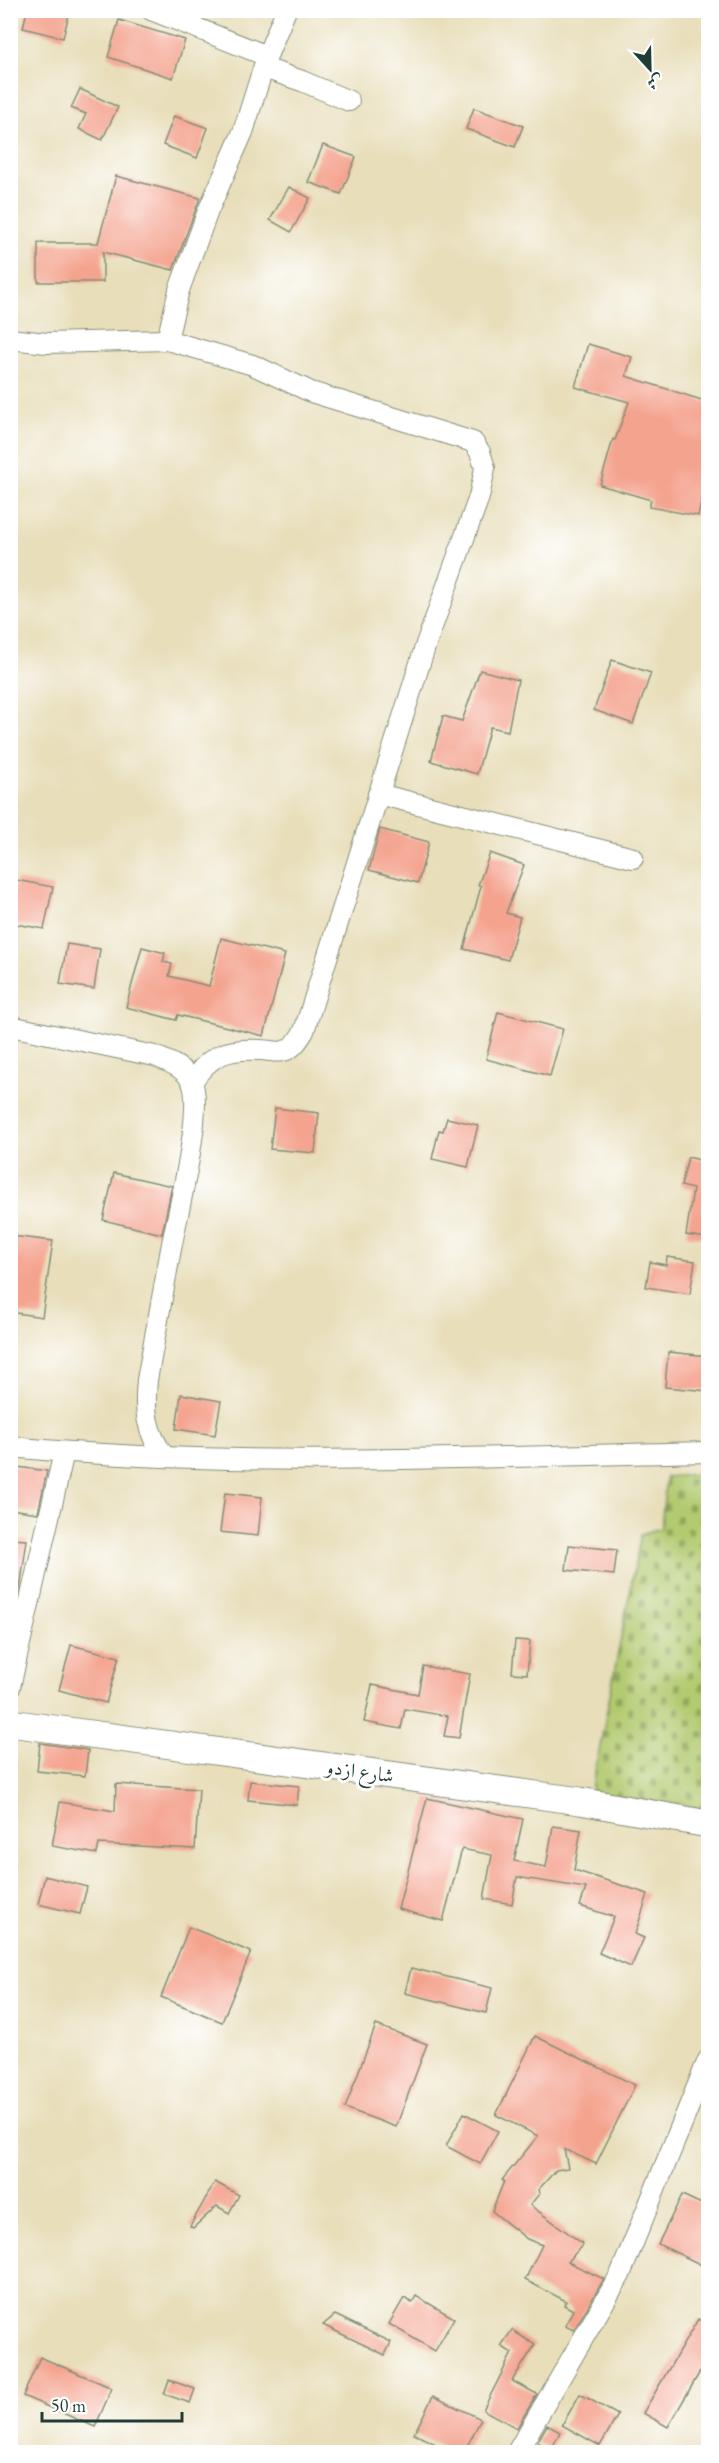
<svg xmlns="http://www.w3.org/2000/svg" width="719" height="2463" font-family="'EB Garamond',Amiri,serif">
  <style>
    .cemetery { fill: url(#cemetery-stones); stroke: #688452; stroke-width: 1.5 }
    .building { fill: #f4a38e }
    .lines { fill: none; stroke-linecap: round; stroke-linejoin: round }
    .street-casing { stroke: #848e77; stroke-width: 22 }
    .secondary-casing { stroke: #848e77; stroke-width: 29 }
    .street { stroke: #fff; stroke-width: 20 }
    .secondary { stroke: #fff; stroke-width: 27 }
    .labels { text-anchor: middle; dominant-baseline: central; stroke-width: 6; stroke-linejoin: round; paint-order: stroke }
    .street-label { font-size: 20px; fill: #1f3d34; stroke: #fff }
  </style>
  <defs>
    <pattern id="cemetery-stones" width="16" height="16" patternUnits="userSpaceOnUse" patternTransform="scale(1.5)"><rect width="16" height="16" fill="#b2ca6f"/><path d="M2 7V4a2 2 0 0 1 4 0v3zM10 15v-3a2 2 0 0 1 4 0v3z" fill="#90a55c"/></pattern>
  </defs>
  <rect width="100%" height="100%" fill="#fff"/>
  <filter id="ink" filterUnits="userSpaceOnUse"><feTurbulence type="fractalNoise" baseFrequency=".0167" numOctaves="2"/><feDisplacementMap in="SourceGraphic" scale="12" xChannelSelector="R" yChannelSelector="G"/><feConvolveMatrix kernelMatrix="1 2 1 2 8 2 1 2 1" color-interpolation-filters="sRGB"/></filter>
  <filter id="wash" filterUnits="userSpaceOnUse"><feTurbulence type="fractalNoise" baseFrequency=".008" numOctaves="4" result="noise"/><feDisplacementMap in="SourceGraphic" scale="24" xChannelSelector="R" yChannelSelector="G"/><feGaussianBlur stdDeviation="1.35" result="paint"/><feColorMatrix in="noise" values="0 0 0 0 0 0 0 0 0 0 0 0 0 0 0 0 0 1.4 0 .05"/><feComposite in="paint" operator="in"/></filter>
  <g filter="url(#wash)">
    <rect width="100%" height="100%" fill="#e8deba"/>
    <!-- cemetery -->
    <polygon class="cemetery" points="708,1473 708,1809 591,1793 641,1534 661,1528 666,1477"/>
    <g id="blocks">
      <!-- building -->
      <g class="building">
        <polygon points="27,10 70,10 63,38 23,28"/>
        <polygon points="119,20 185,40 173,78 108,57"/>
        <polygon points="80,89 118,107 102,140 79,129 86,114 71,108"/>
        <polygon points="474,108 523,126 515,147 466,129"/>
        <polygon points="174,116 208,128 197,158 163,145"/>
        <polygon points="323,145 356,157 341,194 308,182"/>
        <polygon points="116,176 200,198 173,270 103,252 103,282 38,282 38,243 98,243"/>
        <polygon points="289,187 310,198 291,232 270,220"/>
        <polygon points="588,344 632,357 626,376 708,402 708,473 698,516 649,507 651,500 600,485 613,439 615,440 629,402 575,387"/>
        <polygon points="612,660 651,673 633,724 594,710"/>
        <polygon points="480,670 518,680 508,731 490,727 477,774 431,761 443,716 462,721"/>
        <polygon points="380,829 429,842 418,883 369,870"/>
        <polygon points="490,853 524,865 506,913 520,917 508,960 464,949 481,886 478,885"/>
        <polygon points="16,880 53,887 44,929 10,923 10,906"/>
        <polygon points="221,938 285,954 264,1036 178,1015 176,1020 126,1007 142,947 165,953 163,962 172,964 169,976 209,986"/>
        <polygon points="67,944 100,949 94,989 60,984"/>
        <polygon points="498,1012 563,1029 550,1076 486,1059"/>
        <polygon points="275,1108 319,1113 315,1153 270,1149"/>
        <polygon points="447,1118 478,1125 468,1167 432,1159 439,1130 443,1131"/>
        <polygon points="688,1157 708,1162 708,1238 686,1235 693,1189 681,1186"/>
        <polygon points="114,1173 172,1186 162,1234 103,1220"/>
        <polygon points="11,1236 53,1241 42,1317 10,1312"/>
        <polygon points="667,1257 695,1261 690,1294 646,1287 650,1262 666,1265"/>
        <polygon points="668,1352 708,1356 708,1391 665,1387"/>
        <polygon points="181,1394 221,1401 215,1435 176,1429"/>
        <polygon points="10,1466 47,1471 38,1513 10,1509"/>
        <polygon points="225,1493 262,1497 258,1536 220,1532"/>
        <polygon points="10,1539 27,1540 19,1596 10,1596"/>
        <polygon points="569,1545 617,1550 614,1575 566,1570"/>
        <polygon points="515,1640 530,1641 527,1674 512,1673"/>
        <polygon points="71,1645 119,1657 106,1703 59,1690"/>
        <polygon points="423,1666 470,1674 459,1738 444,1736 448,1716 405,1709 401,1729 364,1722 372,1685 418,1694"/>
        <polygon points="40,1743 88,1750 85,1776 37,1771"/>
        <polygon points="250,1781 299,1786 297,1805 248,1800"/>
        <polygon points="116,1784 199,1789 195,1849 99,1844 97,1854 52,1846 60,1802 115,1811"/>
        <polygon points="427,1798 523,1819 514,1861 546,1867 553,1826 581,1830 574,1870 648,1894 635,1934 644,1938 631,1967 599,1953 614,1917 580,1906 586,1888 517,1877 512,1904 484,1899 492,1855 462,1849 443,1921 398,1909"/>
        <polygon points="45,1876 87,1887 80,1914 38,1904"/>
        <polygon points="189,1927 251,1952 222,2022 161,1997"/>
        <polygon points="411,1968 492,1988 486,2013 405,1993"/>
        <polygon points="376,2025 427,2044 396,2127 345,2108"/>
        <polygon points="535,2036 635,2085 596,2164 564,2149 568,2168 556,2170 538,2190 540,2193 530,2205 583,2244 568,2262 604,2279 574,2330 565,2326 573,2310 564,2305 566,2301 525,2280 542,2245 527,2239 492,2211 504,2181 502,2180 538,2136 496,2115"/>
        <polygon points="464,2113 498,2131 480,2164 446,2146"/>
        <polygon points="215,2182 239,2195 229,2213 217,2206 193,2228 190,2226"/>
        <polygon points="682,2195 708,2207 708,2268 658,2244"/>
        <polygon points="416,2296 454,2318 435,2351 389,2324 404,2298 412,2303"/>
        <polygon points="335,2315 391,2342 385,2355 323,2325"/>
        <polygon points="698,2319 708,2325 708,2358 668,2427 643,2413"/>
        <polygon points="512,2330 535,2345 512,2381 537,2394 517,2428 483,2410 512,2353 501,2346"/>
        <polygon points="40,2357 112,2388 95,2427 23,2396"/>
        <polygon points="169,2380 195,2389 190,2403 164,2394"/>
        <polygon points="580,2394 618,2415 600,2446 562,2425"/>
        <polygon points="433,2396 481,2419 464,2452 453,2452 414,2434"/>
        <polygon points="547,2425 560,2432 551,2450 537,2442"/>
      </g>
    </g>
  </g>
  <g filter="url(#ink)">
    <use href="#blocks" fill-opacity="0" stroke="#848e77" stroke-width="1.5"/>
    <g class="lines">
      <!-- street casing -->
      <g class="street-casing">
        <g id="street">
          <polyline points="151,10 267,56"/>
          <polyline points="264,68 302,81 349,101"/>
          <path d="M 10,339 L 47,343 L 167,340 L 253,365 L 311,392 L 473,442 L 480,452 L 485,468 L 479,497 L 426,644 L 304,1031 C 299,1039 294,1048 284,1051 C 278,1053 267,1050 261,1050 C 228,1048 210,1054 192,1082"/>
          <polyline points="167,340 179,290 208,211 243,132 267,56 286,10"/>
          <polyline points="378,794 633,858"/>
          <path d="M 10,1026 L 155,1056 C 169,1062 185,1068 192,1082 C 204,1110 177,1215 171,1249 C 163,1293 155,1337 147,1380 C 144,1411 146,1432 165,1457"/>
          <path d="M 10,1447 C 242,1469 476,1457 708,1452"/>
          <polyline points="10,1687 64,1452"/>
          <polyline points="517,2452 620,2275 708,2060"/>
        </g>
      </g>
      <!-- secondary casing -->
      <g class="secondary-casing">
        <polyline id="secondary" points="10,1723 580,1801 708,1824"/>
      </g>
      <!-- street -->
      <use href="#street" class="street"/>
      <!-- secondary -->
      <use href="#secondary" class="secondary"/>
    </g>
  </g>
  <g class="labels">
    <!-- street labels -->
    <g class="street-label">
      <text transform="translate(360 1771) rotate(8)">شارع ازدو</text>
    </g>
  </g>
  <!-- margin -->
  <rect width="719" height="2463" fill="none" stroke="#fff" stroke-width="36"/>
  <!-- north arrow -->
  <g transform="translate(650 69) rotate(158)" stroke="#ffffff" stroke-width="4.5" paint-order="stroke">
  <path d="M0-4.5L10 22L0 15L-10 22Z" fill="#1f3d34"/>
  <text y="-9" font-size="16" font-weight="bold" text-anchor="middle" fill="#1f3d34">ش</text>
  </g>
  <!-- scale -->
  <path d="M42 2412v9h140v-9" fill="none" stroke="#1f3d34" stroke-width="3"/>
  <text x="51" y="2412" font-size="18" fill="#1f3d34" stroke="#ffffff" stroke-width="4.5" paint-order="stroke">50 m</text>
</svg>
